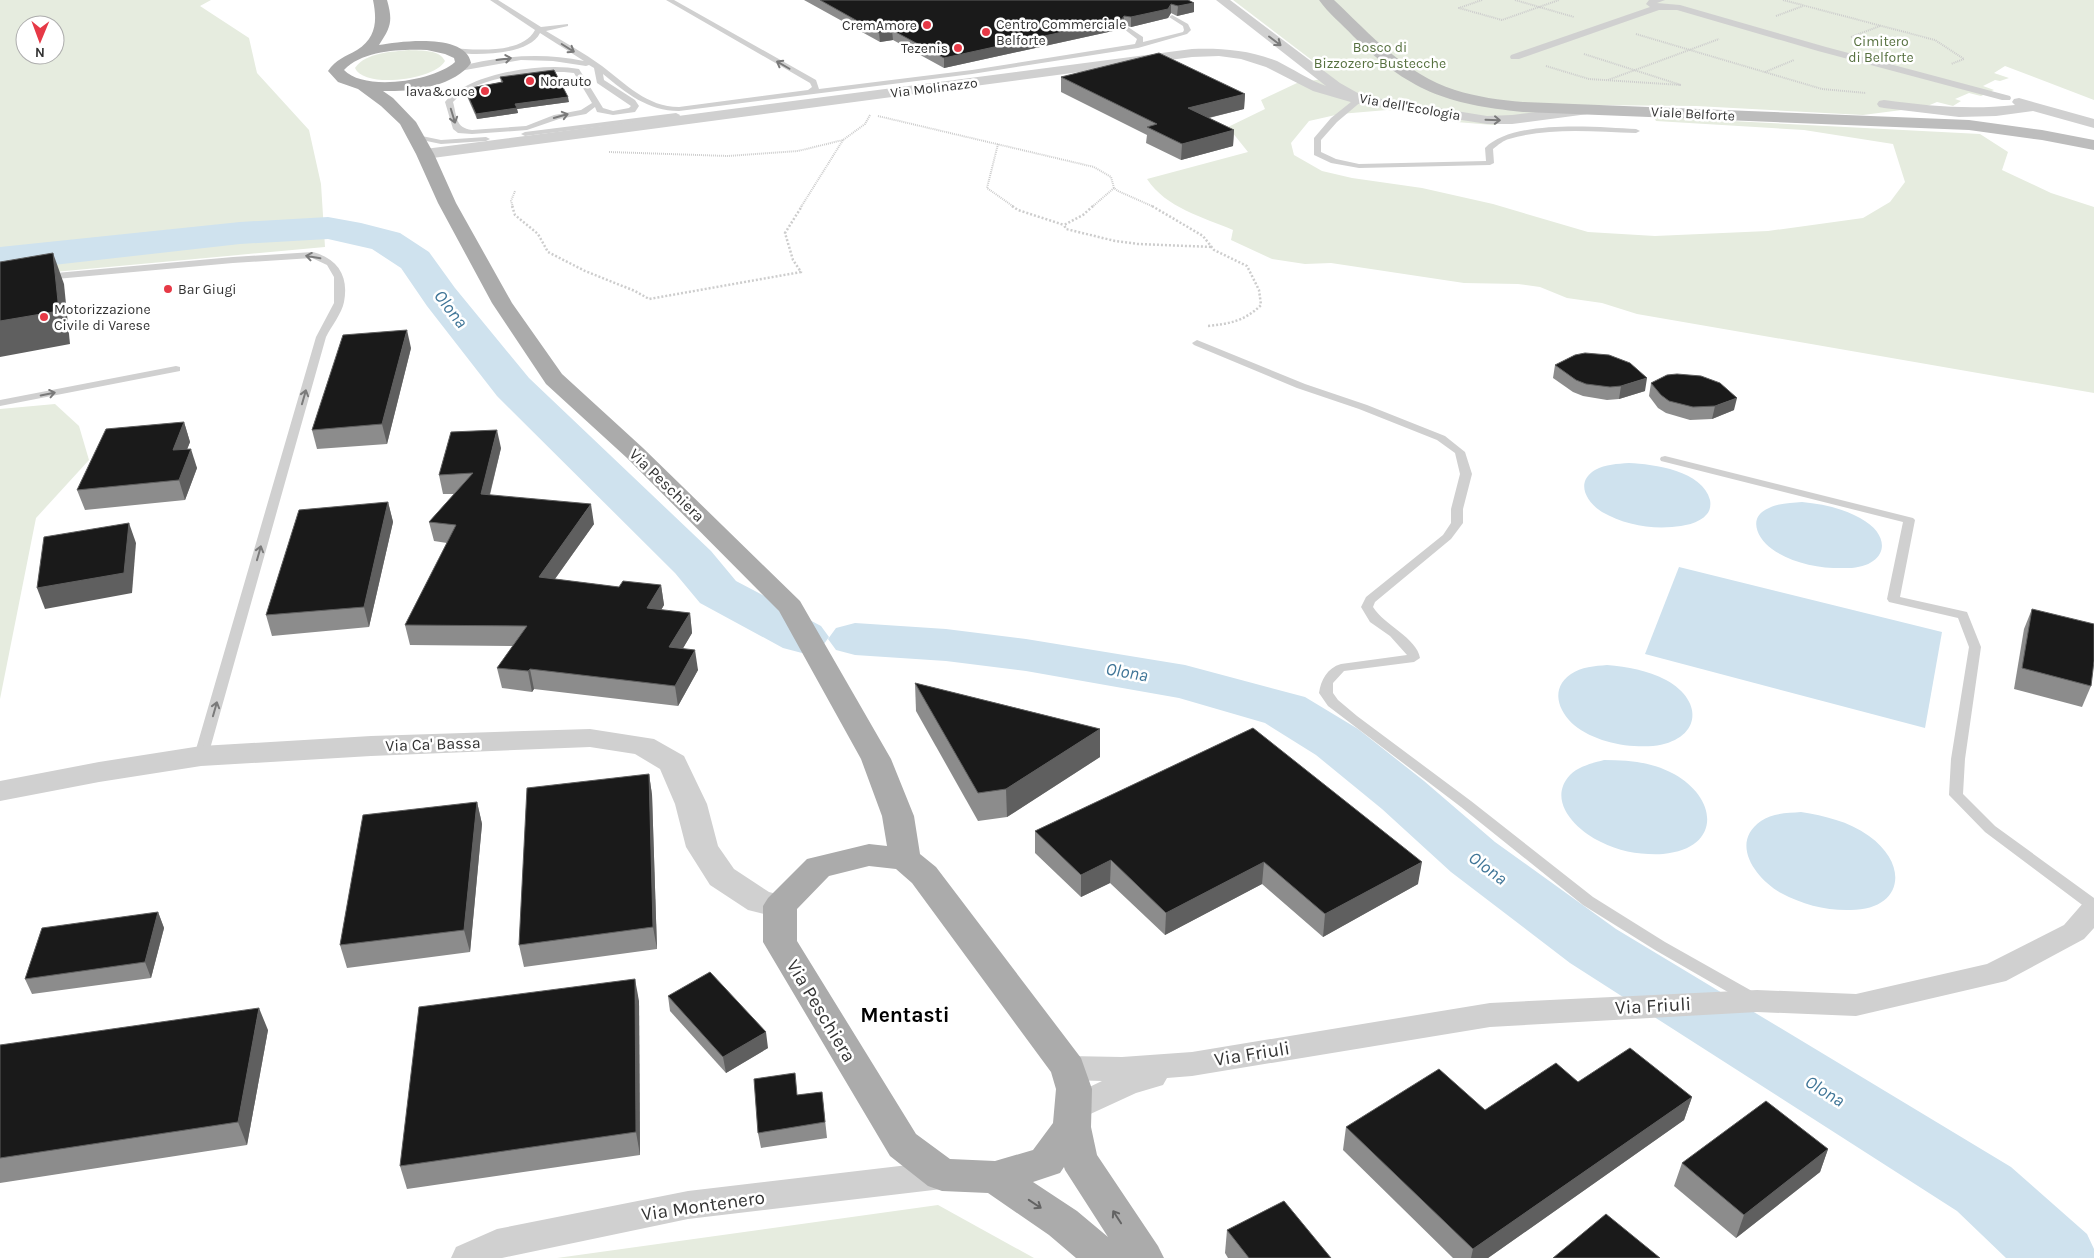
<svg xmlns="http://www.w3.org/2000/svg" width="2094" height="1258" font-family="Karla,sans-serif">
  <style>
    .green { fill: #e6ecdf; fill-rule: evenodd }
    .water { fill: #cfe2ee }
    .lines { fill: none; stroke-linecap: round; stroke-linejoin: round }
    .river { fill: #cfe2ee; fill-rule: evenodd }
    .path-far1 { stroke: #cdcdcd; stroke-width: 2; stroke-dasharray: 1 1; stroke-linecap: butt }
    .path { stroke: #cdcdcd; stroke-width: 2.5; stroke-dasharray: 2 2; stroke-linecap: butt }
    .service { fill: #d0d0d0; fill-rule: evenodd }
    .pedestrian { fill: #d0d0d0; fill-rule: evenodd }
    .minor { fill: #d0d0d0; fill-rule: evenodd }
    .tertiary { fill: #d0d0d0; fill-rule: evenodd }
    .secondary { fill: #bdbdbd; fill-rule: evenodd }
    .primary { fill: #ababab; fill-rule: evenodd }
    .wall { fill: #8c8c8c }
    .shaded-wall { fill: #5f5f5f }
    .building { fill: #1a1a1a; stroke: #5f5f5f }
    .oneway { stroke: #7a7a7a }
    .oneway2 { stroke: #636363 }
    .poi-dot { fill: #e63946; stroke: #fff; stroke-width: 2 }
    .labels { text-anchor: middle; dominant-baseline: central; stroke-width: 5; stroke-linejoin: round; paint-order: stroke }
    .far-poi-label { font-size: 14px; fill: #333; stroke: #fff; text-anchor: start }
    .far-park-label { font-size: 14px; fill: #56703f; stroke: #fff }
    .far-street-label { font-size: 14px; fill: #333; stroke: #fff }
    .street-label { font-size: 16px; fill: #333; stroke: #fff }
    .water-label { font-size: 18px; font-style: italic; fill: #3f7597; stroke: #fff }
    .near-street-label { font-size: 19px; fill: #333; stroke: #fff }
    .near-neighbourhood-label { font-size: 21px; font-weight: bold; fill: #000; stroke: #fff }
  </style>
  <rect width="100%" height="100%" fill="#fff"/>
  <!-- green -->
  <g class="green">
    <path d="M 0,0 L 211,0 L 200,6 L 249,38 L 257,73 L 309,130 L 321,184 L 325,247 L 0,277 ZM 25,25 L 55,25 L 55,55 L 25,55 Z"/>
    <path d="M 1233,0 L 2094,0 L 2094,100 L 2005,66 L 1994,73 L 2009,78 L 2000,81 L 1995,80 L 1983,86 L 1994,90 L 1981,96 L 1969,93 L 1955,99 L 1961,101 L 1953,106 L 1937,102 L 1925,107 L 1863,115 L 1696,106 L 1585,105 L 1493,125 L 1456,122 L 1410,112 L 1387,110 L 1340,114 L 1309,121 L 1291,143 L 1294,155 L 1322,171 L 1352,178 L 1422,188 L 1493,204 L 1588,232 L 1655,236 L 1768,231 L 1863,218 L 1890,202 L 1905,182 L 1893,144 L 1804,130 L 1656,121 L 1654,117 L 1980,134 L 2008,152 L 2002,170 L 2051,193 L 2094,207 L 2094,393 L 1637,314 L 1602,303 L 1567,298 L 1540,287 L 1518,284 L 1464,283 L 1331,263 L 1305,264 L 1272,259 L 1231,240 L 1233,230 C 1203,217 1166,208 1147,179 L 1248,152 L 1228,127 L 1265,109 L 1261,100 L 1297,83 L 1329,78 L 1313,61 Z"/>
    <path d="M 409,50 C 421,51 439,49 445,61 C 435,80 364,89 355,68 C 366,52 392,52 409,50 Z"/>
    <polygon points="55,404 79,426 89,460 36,518 0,699 0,409"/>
    <polygon points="938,1205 1034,1258 557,1258"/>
  </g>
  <!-- water -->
  <g class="water">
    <path d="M 1629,463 C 1654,464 1703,471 1710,500 C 1711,505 1710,511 1707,514 C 1699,524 1683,526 1672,527 C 1648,529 1623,524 1602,512 C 1586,502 1575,482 1595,470 C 1606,464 1617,464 1629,463 Z"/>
    <path d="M 1802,502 C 1822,504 1842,508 1860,518 C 1895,537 1886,567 1848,568 C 1822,569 1793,564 1772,549 C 1757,538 1747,517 1769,508 C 1779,503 1791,503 1802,502 Z"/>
    <polygon points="1679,567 1942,632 1925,728 1645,654"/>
    <path d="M 1607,665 C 1628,667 1647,670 1666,680 C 1706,702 1700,741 1653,746 C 1627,748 1595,742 1574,725 C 1558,711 1550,688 1571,674 C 1581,667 1595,666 1607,665 Z"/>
    <path d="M 1604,760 C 1629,760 1652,762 1674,774 C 1719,799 1721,849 1663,854 C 1642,855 1620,852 1601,842 C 1577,831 1546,801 1570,775 C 1579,766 1593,763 1604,760 Z"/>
    <path d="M 1801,812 C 1825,816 1848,821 1869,836 C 1911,866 1902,912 1847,910 C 1823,910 1802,904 1781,893 C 1756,879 1729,843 1761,821 C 1772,813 1788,813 1801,812 Z"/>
  </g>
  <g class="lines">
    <!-- river -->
    <g class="river">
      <polygon points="328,217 361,223 400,233 429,252 455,288 529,378 711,551 736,581 821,626 829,637 821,648 802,653 783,648 700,603 675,573 497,396 427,306 401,268 372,249 328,239 240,244 0,271 0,247 240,222"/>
      <polygon points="855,623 946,629 1026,639 1185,665 1305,697 1358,729 1424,781 1495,842 1616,929 2011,1167 2087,1234 2094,1249 2094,1258 2006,1258 1957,1211 1570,963 1451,872 1382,809 1316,755 1265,723 1179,698 1026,671 946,661 855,655 836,650 828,639 836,628"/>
    </g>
    <!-- path-far1 -->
    <g class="path-far1">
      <polyline points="1482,0 1459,8 1502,20 1559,0"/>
      <polyline points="1515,0 1574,17"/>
      <polyline points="1783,0 1935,40 1964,59 1951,64"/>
      <polyline points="1776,16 1803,6"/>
      <polyline points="1636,34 1822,89 1866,93"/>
      <polyline points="1851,37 1880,26"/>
      <polyline points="1546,66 1589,79 1681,85 1584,54"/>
      <polyline points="1765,72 1794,60"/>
      <polyline points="1608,80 1719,39"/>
      <polyline points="878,116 1094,167 1111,177 1114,188 1118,191 1154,207"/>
      <polyline points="998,144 987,188 1014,207"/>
      <polyline points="609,152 728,156 798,151 843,140 865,124 870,115"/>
      <polyline points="513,207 511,201 515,191"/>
      <polyline points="801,207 843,140"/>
      <polyline points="1092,207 1114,188"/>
    </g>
    <!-- path -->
    <g class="path">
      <polyline points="512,206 515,215 538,234 548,252 585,271 635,291 649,299 801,272 793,260 785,233 802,206"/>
      <polyline points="1012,206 1018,210 1064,225"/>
      <polyline points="1093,206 1083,215 1064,225 1066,229 1115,241 1138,244 1213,247"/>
      <path d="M 1152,206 L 1203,236 L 1214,250 L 1247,266 L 1259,290 L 1261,305 C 1245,321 1229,324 1207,326"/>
    </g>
    <!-- service -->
    <g class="service">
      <path d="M 490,0 L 498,0 L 541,27 L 568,24 L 568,26 L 546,31 C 564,42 584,53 602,66 C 626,84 647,107 679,107 L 808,90 L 812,87 L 810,83 L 666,0 L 674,0 L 816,80 L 819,89 L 972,70 L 1135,44 L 1137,39 L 1124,29 L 1124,27 L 1128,27 L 1143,37 L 1143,42 L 1183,32 L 1184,30 L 1183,26 L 1169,17 L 1172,15 L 1188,24 L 1191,30 L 1187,34 L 1138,48 L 972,74 L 679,111 C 648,111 626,93 603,74 L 604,80 L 635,100 L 639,106 L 635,112 L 613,115 L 597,112 L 595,107 L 586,114 L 559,119 L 527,130 L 472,134 L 458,133 L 453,129 L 445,102 C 468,73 544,62 579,69 L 603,108 L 613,111 L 629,108 L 631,106 L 597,83 L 594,68 L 589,65 L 586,66 L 553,61 L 521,60 L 454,72 L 454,68 C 498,56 540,52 584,61 L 540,33 C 529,56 472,56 449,52 L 449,48 L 452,48 C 475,50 523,54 535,30 ZM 564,72 L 574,73 L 592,103 L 581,110 L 554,115 L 526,126 L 472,130 C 455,128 457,116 453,102 C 476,76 531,72 564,72 Z"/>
      <path d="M 1356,98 L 1363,100 L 1337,122 L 1321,140 L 1321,152 L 1336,159 L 1359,164 L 1486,161 L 1485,148 C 1513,119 1597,127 1636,129 L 1640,131 L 1636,133 C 1595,132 1550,127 1509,139 C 1504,140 1498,145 1493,149 L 1494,163 L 1490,165 L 1359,168 L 1331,163 L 1314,155 L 1314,138 L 1331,118 Z"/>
      <polygon points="676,113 680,115 679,117 525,136 521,134 525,132"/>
      <polygon points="412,134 441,140 486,137 490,139 486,141 441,144 412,138"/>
      <path d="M 313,252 C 338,259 349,276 344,302 C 342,313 331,327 326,337 L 208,756 L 206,759 L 196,759 L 194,756 L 316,337 L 334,303 L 334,277 L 327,265 L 312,258 L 233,263 L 45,280 L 40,277 L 45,274 L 233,257 Z"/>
      <path d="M 1197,340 L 1305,384 L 1367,405 L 1445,436 L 1465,452 L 1472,474 L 1463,509 L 1463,523 L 1451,539 L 1375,602 L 1373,607 C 1384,625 1417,638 1420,658 L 1414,662 L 1344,671 L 1333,683 L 1333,693 L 1338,700 L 1357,716 L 1471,801 L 1593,897 L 1665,942 L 1759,995 L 1761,999 L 1759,1003 L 1753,1005 L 1747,1003 L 1655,950 L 1583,905 L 1461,807 L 1328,706 L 1319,693 C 1321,680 1327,668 1341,664 L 1407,655 L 1390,636 L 1370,622 L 1361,607 L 1366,597 L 1443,535 L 1451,523 L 1451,509 L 1460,474 L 1455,453 L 1437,440 L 1359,409 L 1297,388 L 1194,345 L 1192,343 Z"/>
      <polygon points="176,366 180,367 180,371 0,406 0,400"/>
      <polygon points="1665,456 1913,518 1915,520 1900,597 1967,612 1981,647 1965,759 1963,794 1995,826 2094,898 2094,911 2089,910 1985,832 1949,795 1951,759 1969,647 1958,618 1889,602 1887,599 1903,522 1661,461 1660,459 1661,457"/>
    </g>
    <!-- pedestrian -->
    <polygon class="pedestrian" points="1649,0 1665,0 1657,3 1680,5 1826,47 2010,96 2011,98 2010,100 2002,100 1818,51 1677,10 1659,10 1519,59 1511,59 1510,57 1511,55 1650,7 1646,4"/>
    <!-- minor -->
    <g class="minor">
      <path d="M 1216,0 L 1230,0 L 1340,83 L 1363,96 L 1487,116 L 1512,115 L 1588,106 L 1593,107 L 1595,110 L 1593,113 L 1588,114 L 1512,124 L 1487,124 L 1354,103 L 1313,91 L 1266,67 L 1241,59 L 1219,56 L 1192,57 L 425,159 L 420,157 L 417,154 L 420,151 L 425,149 L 1192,49 C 1221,48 1249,50 1277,61 C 1293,69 1309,80 1326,86 Z"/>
      <path d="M 2019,98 L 2094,119 L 2094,128 L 2033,111 L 1996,116 L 1959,117 L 1884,108 L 1879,107 L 1877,104 L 1879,101 L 1884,100 C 1928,106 1970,110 2015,105 L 2012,102 L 2014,99 Z"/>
      <polygon points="2094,899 2094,928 2084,939 2006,981 1856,1016 1757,1012 1490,1027 1192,1076 1167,1078 1163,1085 1136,1093 1073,1122 1062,1118 1057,1109 1062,1100 1102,1081 1068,1080 1057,1077 1052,1068 1057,1059 1068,1056 1122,1057 1192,1052 1490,1003 1757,990 1856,994 1987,964 2064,925 2084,902"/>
      <polygon points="942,1161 954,1165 959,1175 954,1185 942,1189 688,1219 502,1258 451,1258 456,1247 497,1229 688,1191"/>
    </g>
    <!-- tertiary -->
    <polygon class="tertiary" points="590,729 654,739 684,756 707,804 718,846 734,869 769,892 792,898 797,906 792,914 780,918 748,910 710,885 686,847 675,804 660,769 635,754 590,747 371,756 201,766 99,782 0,801 0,781 99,762 201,746 371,736"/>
    <!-- secondary -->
    <path class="secondary" d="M 1319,0 L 1334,0 C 1371,35 1405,74 1455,90 C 1477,97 1500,100 1523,102 L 1969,120 L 2042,130 L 2094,140 L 2094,150 L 2042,140 L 1969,130 L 1523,112 C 1446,104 1409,91 1353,36 C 1342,24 1328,13 1319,0 Z"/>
    <!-- primary -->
    <path class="primary" d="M 373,0 L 387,0 C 393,21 391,27 379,45 C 401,41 466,33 471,63 C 454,87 410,92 383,91 L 393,98 L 416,122 L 434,154 L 456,203 L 512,303 L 562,374 L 643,448 L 800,601 L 891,759 L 914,816 L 920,854 L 936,867 L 1081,1058 L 1092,1089 L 1091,1127 L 1097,1155 L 1158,1246 L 1164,1258 L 1076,1258 L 1049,1235 L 988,1193 L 942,1191 L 928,1186 L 890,1156 L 763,942 L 763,906 L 768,898 L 807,859 L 869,844 L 887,846 L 882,816 L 861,759 L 779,611 L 627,458 L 546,384 L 492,303 L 438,203 L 416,154 L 400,124 L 381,106 L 358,89 L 338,82 L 328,71 C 336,59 345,57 357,50 C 377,37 377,20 373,0 ZM 427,50 L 445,54 L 454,58 L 455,62 C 434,81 365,92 344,70 C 363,50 401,49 427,50 ZM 869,866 L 896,869 L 912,883 L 1051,1072 L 1056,1089 L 1053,1123 L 1033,1150 L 995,1161 L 950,1159 L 916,1134 L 797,941 L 797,909 L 829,876 ZM 1064,1167 L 1065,1170 L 1108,1237 L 1077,1211 L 1033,1182 L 1060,1173 Z"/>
  </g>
  <!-- wall -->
  <g class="wall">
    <polygon points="804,0 1188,0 1194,3 1194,12 1177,16 1171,13 1168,18 1131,27 1124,25 1122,29 944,68 893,40 880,42"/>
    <polygon points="500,77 569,102 517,109 518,113 477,119 466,94 465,89 501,82"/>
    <polygon points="1061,77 1245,94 1244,109 1209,118 1234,130 1233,146 1181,160 1146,143 1147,135 1061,92"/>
    <polygon points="411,348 387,444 317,449 312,430"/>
    <polygon points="1555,365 1645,391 1619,399 1607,400 1583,396 1573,392 1553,378"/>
    <polygon points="1651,383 1734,410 1712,419 1690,420 1666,413 1658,408 1649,396"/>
    <polygon points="184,422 190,442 187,449 197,468 185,500 85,510 77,490"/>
    <polygon points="501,448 490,495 594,524 555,579 619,587 661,585 664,605 661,610 690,613 692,633 683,648 698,670 678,706 534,689 532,692 502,688 497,668 513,646 410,645 405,625 447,543 434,541 429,522 454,494 443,494 439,475"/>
    <polygon points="388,502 393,522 369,627 272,636 266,615"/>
    <polygon points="2032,609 2091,686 2082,707 2014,689 2024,629"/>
    <polygon points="915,683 1100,729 1100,757 1007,817 978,821 916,711"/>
    <polygon points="1253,728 1418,884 1323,937 1262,884 1165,935 1110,883 1081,897 1035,853 1035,831"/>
    <polygon points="649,774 652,795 657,949 524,967 519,945"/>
    <polygon points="477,802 482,824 470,952 347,968 340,945"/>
    <polygon points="158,912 164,928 151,978 32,994 25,979"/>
    <polygon points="668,996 768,1048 726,1073 670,1011"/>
    <polygon points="639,1001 640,1155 407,1189 400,1166"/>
    <polygon points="268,1030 247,1145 0,1183 0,1045"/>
    <polygon points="1578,1082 1692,1097 1684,1120 1488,1258 1453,1258 1343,1150 1346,1127 1485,1110"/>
    <polygon points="822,1092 827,1138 761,1148 758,1133 798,1095"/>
    <polygon points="1828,1149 1820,1172 1736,1238 1674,1186 1682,1163"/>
    <polygon points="1227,1230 1331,1258 1228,1258 1225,1253"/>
  </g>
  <!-- shaded-wall -->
  <g class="shaded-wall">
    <polygon points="1194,3 1194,12 1177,16 1178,6"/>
    <polygon points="1171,4 1171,13 1168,18 1131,27 1131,17"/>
    <polygon points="1124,16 1124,25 1122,29 944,68 944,58"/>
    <polygon points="892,30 893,40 880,42 879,33"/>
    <polygon points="1245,94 1244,109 1187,123 1188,108"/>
    <polygon points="568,97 569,102 517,109 518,113 477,119 476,114 515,104"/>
    <polygon points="1234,130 1233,146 1181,160 1182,144"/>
    <polygon points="53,253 64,284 70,344 0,357 0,321"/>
    <polygon points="407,330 411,348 387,444 382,424"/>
    <polygon points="1647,378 1645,391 1619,399 1621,386"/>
    <polygon points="1737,398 1734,410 1712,419 1715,406"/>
    <polygon points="184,422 190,442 179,470 173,450"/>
    <polygon points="497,430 501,448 485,513 481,494"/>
    <polygon points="191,449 197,468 185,500 179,480"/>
    <polygon points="388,502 393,522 369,627 364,607"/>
    <polygon points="591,504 594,524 542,597 539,577"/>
    <polygon points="129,523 136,543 132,593 45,609 37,588"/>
    <polygon points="661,585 664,605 650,628 647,608"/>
    <polygon points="690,613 692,633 672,667 669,647"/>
    <polygon points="695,650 698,670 678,706 675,686"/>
    <polygon points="530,669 534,689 532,692 528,671"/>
    <polygon points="1100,729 1100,757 1007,817 1006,789"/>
    <polygon points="649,774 652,795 657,949 653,927"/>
    <polygon points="477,802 482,824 470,952 464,930"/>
    <polygon points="1111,860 1110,883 1081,897 1081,875"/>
    <polygon points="1264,862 1262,884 1165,935 1166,913"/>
    <polygon points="1422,862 1418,884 1323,937 1325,914"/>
    <polygon points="158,912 164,928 151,978 145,962"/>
    <polygon points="635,979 639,1001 640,1155 636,1132"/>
    <polygon points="259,1008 268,1030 247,1145 238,1122"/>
    <polygon points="766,1032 768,1048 726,1073 723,1057"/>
    <polygon points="1692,1097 1684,1120 1488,1258 1471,1258 1473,1249"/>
    <polygon points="1828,1149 1820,1172 1736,1238 1744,1215"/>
  </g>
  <!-- building -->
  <g class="building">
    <polygon points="820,0 1188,0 1194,3 1178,6 1171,4 1168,9 1131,17 1124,16 1122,19 944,58 892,30 879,33"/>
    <polygon points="1159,53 1245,94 1188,108 1234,130 1182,144 1147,127 1157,124 1061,77"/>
    <polygon points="554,70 568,97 515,104 517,108 476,114 465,89 503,82 500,77"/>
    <polygon points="53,253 59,311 0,321 0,262"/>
    <polygon points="407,330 382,424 312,430 343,335"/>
    <polygon points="1585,353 1609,355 1630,363 1647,378 1621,386 1610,387 1586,384 1576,380 1555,365 1575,355"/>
    <polygon points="1677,374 1701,376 1720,383 1737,398 1715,406 1693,407 1669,401 1661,395 1651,383 1667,375"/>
    <polygon points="184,422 173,450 191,449 179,480 77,490 106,429"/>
    <polygon points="497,430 481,494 591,504 539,577 619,587 623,581 661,585 647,608 690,613 669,647 695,650 675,686 530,669 528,671 497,668 527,626 405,625 456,525 429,522 473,473 439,475 451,432"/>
    <polygon points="388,502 364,607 266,615 299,510"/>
    <polygon points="129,523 124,573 37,588 44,537"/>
    <polygon points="2032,609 2094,624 2094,661 2091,686 2022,668"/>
    <polygon points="915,683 1100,729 1006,789 978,793"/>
    <polygon points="1253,728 1422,862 1325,914 1264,862 1166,913 1111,860 1081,875 1035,831"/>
    <polygon points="649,774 653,927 519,945 527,788"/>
    <polygon points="477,802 464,930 340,945 363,815"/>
    <polygon points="158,912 145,962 25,979 42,928"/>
    <polygon points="710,972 766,1032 723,1057 668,996"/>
    <polygon points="635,979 636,1132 400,1166 419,1007"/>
    <polygon points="259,1008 238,1122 0,1158 0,1045"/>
    <polygon points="1630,1048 1692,1097 1473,1249 1346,1127 1439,1069 1485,1110 1556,1063 1578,1082"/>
    <polygon points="795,1073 797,1095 822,1092 825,1122 758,1133 754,1079"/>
    <polygon points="1766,1101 1828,1149 1744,1215 1682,1163"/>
    <polygon points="1284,1201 1331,1258 1249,1258 1227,1230"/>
    <polygon points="1606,1214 1660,1258 1553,1258"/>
  </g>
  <!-- one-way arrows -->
  <defs><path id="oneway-shaft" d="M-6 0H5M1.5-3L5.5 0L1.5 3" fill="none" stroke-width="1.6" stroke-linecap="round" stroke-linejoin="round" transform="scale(1.25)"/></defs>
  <g class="oneway">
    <use href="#oneway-shaft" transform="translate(1275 41) rotate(37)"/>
    <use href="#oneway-shaft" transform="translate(568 48) rotate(32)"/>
    <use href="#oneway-shaft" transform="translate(504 59) rotate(-8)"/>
    <use href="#oneway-shaft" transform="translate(783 65) rotate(-150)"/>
    <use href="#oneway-shaft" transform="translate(453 116) rotate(73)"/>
    <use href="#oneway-shaft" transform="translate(561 116) rotate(-16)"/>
    <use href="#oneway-shaft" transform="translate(1493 120) rotate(2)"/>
    <use href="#oneway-shaft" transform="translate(313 257) rotate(-170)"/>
    <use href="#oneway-shaft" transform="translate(48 394) rotate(-11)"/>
    <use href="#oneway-shaft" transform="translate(304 397) rotate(-74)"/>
    <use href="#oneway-shaft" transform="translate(259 553) rotate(-74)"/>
    <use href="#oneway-shaft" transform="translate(215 709) rotate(-74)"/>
  </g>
  <g class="oneway2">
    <use href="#oneway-shaft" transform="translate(1035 1204) rotate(34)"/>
    <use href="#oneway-shaft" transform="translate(1117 1217) rotate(-123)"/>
  </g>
  <!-- markers -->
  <g class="poi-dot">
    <circle cx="927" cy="25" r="5"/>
    <circle cx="986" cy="32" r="5"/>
    <circle cx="958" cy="48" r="5"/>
    <circle cx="530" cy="81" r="5"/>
    <circle cx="485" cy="91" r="5"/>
    <circle cx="168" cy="289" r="5"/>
    <circle cx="44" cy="317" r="5"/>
  </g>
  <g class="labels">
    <!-- far-poi labels -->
    <g class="far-poi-label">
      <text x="996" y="24">Centro Commerciale<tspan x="996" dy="16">Belforte</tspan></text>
      <text x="917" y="25" text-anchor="end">CremAmore</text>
      <text x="948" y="48" text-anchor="end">Tezenis</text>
      <text x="540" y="81">Norauto</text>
      <text x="475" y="91" text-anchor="end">lava&amp;cuce</text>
      <text x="178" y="289">Bar Giugi</text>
      <text x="54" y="309">Motorizzazione<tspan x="54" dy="16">Civile di Varese</tspan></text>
    </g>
    <!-- far-park labels -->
    <g class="far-park-label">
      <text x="1881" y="41">Cimitero<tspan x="1881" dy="16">di Belforte</tspan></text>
      <text x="1380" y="47">Bosco di<tspan x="1380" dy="16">Bizzozero-Bustecche</tspan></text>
    </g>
    <!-- far-street labels -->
    <g class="far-street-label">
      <text transform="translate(934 88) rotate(-7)">Via Molinazzo</text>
      <text transform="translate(1410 107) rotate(10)">Via dell'Ecologia</text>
      <text transform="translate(1693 114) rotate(3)">Viale Belforte</text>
    </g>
    <!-- street labels -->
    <g class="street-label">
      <text transform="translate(667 485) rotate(44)">Via Peschiera</text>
      <text transform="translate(433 744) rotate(-2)">Via Ca' Bassa</text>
    </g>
    <!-- water labels -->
    <g class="water-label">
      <text transform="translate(451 309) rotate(52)">Olona</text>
      <text transform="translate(1127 672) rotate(10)">Olona</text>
      <text transform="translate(1488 868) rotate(37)">Olona</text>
      <text transform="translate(1825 1091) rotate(32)">Olona</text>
    </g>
    <!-- near-street labels -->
    <g class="near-street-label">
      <text transform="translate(1653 1006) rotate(-3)">Via Friuli</text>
      <text transform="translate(821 1011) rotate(59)">Via Peschiera</text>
      <text transform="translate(1252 1054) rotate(-9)">Via Friuli</text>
      <text transform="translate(703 1206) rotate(-8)">Via Montenero</text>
    </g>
    <!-- near-neighbourhood labels -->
    <g class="near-neighbourhood-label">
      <text x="905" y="1015">Mentasti</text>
    </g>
  </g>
  <!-- north arrow -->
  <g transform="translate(40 40) rotate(181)"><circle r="24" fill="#ffffff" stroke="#adadad"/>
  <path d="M0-4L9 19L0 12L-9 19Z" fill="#e63946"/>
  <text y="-8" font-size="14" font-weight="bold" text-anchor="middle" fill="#333333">N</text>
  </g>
</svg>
